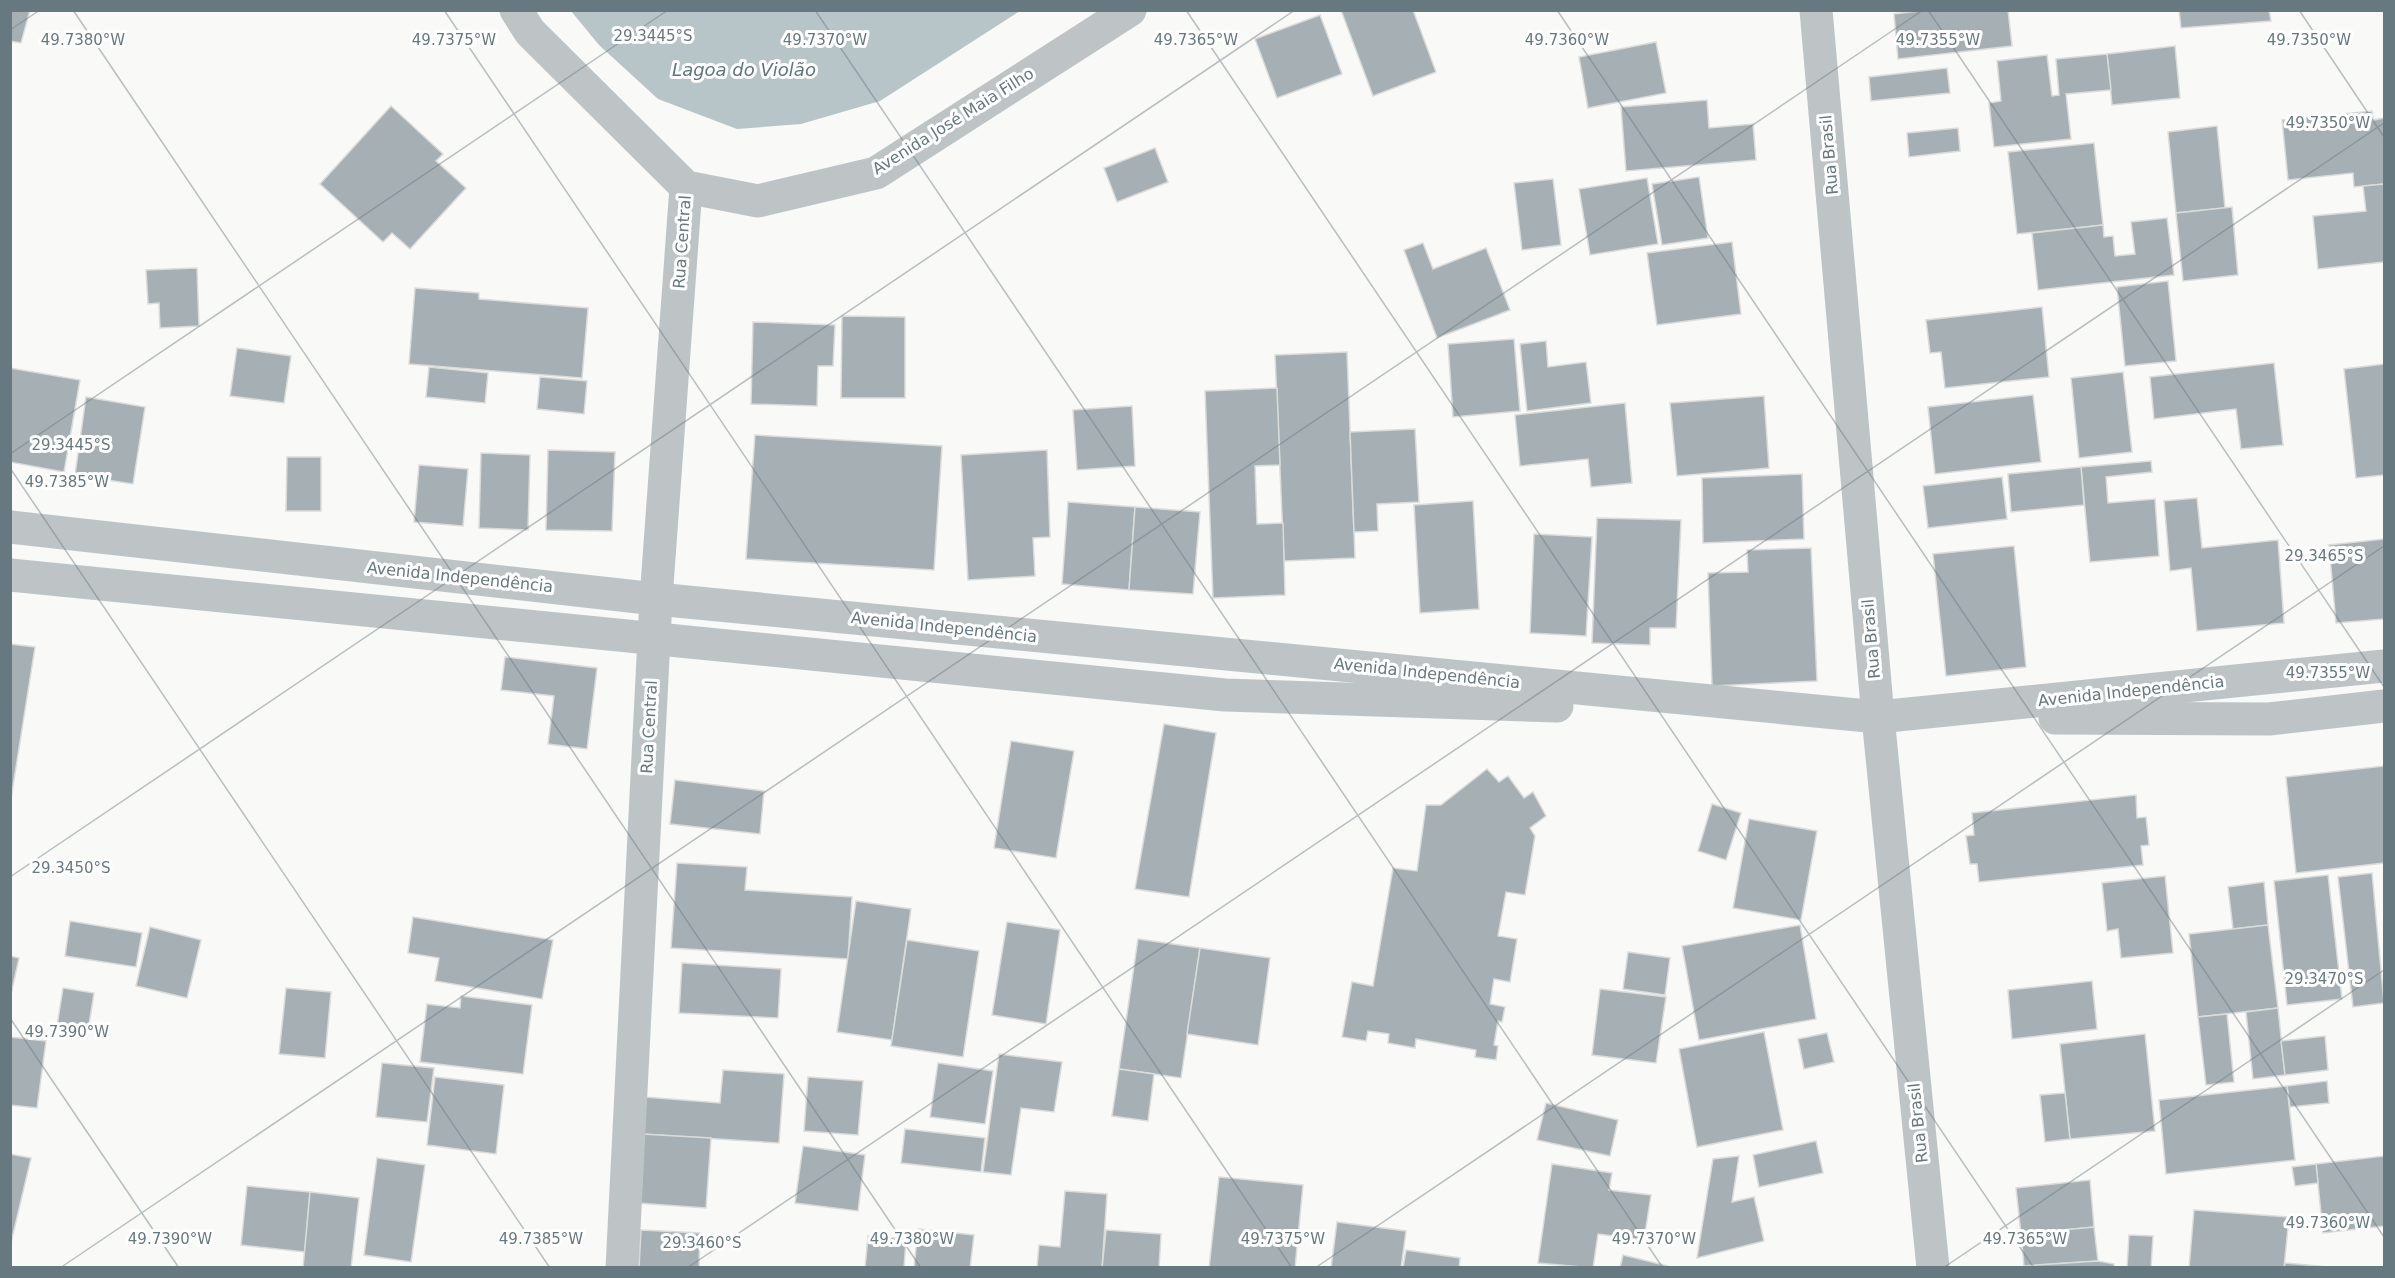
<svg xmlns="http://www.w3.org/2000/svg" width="2395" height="1278" font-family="'DejaVu Sans',sans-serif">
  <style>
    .water { fill: #b8c5c8 }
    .building { fill: #a6b0b4; stroke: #dbdbd9; stroke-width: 1.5 }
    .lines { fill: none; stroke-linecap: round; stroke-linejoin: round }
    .minor { stroke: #bec4c6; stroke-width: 33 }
    .tertiary { stroke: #bec4c6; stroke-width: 33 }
    .ticks { fill: none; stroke: #667880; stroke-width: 1.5; stroke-opacity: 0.45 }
    .labels { text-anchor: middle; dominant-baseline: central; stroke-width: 6; stroke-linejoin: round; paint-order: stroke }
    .street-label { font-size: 16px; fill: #667880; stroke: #fff }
    .water-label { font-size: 18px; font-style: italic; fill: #61767a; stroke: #fff }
    .ticks-label { font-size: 15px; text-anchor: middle; fill: #667880; stroke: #fff; stroke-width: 6; stroke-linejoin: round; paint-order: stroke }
  </style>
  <rect width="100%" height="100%" fill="#f9f9f7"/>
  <!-- water -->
  <polygon class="water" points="571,11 1020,11 880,101 801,124 737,129 658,99 599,45"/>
  <!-- building -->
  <g class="building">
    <polygon points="10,10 30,10 21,43 10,41"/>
    <polygon points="1341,10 1413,10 1436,72 1373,96"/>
    <polygon points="1927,10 2008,10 2012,46 1898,59 1894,14"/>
    <polygon points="2179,10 2269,10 2271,21 2181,28"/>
    <polygon points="1320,15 1342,74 1277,98 1255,39"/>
    <polygon points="1656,42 1666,93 1588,108 1579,57"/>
    <polygon points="2175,46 2180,98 2112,105 2107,54"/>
    <polygon points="2107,54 2111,90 2066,94 2071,139 1994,147 1989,103 2001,101 1997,61 2047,55 2052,96 2059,95 2056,59"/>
    <polygon points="1947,68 1950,93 1871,101 1869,77"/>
    <polygon points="1707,100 1709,128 1753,124 1756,160 1626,171 1621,107"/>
    <polygon points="391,106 443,154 436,161 466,188 410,249 392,233 383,242 320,184"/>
    <polygon points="2372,111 2373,120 2384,118 2384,184 2354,187 2353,173 2288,180 2282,120"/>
    <polygon points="2217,126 2225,208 2176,213 2168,132"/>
    <polygon points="1958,128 1960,151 1909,157 1907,133"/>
    <polygon points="2094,143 2103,225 2017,234 2008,152"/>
    <polygon points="1155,148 1168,182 1117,202 1104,168"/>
    <polygon points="1699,177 1708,238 1662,245 1652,184"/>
    <polygon points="1647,178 1658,244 1590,255 1579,189"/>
    <polygon points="1553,179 1561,245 1522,250 1514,183"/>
    <polygon points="2384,184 2384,262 2318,269 2313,216 2366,211 2363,186"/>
    <polygon points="2232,207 2238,275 2183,281 2176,213"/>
    <polygon points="2167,218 2174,275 2038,290 2032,233 2103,225 2104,237 2113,236 2115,256 2135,254 2131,222"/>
    <polygon points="1732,242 1741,314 1657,325 1647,253"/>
    <polygon points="1423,243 1433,269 1486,248 1510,310 1437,338 1404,250"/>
    <polygon points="197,268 199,326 160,328 159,303 148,304 146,270"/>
    <polygon points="2168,281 2176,361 2125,366 2117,287"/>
    <polygon points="415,288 479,293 479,299 588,308 582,378 409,364"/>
    <polygon points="2042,307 2049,377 1945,388 1941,352 1930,353 1926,320"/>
    <polygon points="842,316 905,317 905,398 841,398"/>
    <polygon points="753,322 835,325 833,366 818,366 817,406 751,404"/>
    <polygon points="1514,339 1520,411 1453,417 1448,344"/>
    <polygon points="1546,341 1548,367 1586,362 1591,403 1527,411 1520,344"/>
    <polygon points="237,348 291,356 284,403 230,396"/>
    <polygon points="1347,352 1355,558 1284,561 1275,355"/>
    <polygon points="2274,363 2283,445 2241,449 2236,409 2154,419 2150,377"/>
    <polygon points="2384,364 2384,475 2356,478 2344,369"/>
    <polygon points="429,367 488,373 485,403 426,397"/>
    <polygon points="10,368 80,380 64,472 10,462"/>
    <polygon points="2123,372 2132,452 2079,458 2071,378"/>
    <polygon points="540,377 587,381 584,414 537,409"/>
    <polygon points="1277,388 1280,465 1255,466 1257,524 1283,523 1285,595 1213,598 1205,391"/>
    <polygon points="2033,395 2041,462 1935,474 1928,407"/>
    <polygon points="1764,396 1769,468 1677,476 1670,403"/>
    <polygon points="86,397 145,407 133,484 75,475"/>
    <polygon points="1625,403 1632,483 1591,487 1588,459 1520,466 1515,415"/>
    <polygon points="1132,406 1135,466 1077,470 1073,410"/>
    <polygon points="1415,429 1419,502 1377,504 1378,531 1354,532 1350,432"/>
    <polygon points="755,435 942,446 934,570 746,559"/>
    <polygon points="548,450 615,452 612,531 546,530"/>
    <polygon points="1047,450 1050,537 1033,538 1035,576 968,580 961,455"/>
    <polygon points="481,453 530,455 528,530 479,528"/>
    <polygon points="287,457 321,457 321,511 286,511"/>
    <polygon points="2151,461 2152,472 2106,477 2108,503 2155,499 2159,556 2090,562 2081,467"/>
    <polygon points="419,465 468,469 463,526 414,522"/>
    <polygon points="2081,467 2084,505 2011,512 2008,474"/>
    <polygon points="1802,474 1804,539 1703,543 1702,478"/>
    <polygon points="2002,477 2007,519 1928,528 1923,486"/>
    <polygon points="2197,498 2202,548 2278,540 2284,623 2197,631 2191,568 2170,571 2164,501"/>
    <polygon points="1473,501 1479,609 1420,613 1414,505"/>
    <polygon points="1068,502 1135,507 1129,590 1062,584"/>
    <polygon points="1135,507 1200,512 1193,594 1129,590"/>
    <polygon points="1597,518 1681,520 1676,628 1650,628 1650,645 1592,643"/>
    <polygon points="1534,534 1592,537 1586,636 1530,633"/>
    <polygon points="2384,539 2384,619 2336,623 2329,545"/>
    <polygon points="2014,546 2026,667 1946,676 1933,554"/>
    <polygon points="1811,548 1817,681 1712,686 1708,573 1748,572 1747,550"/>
    <polygon points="10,644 35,647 10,805"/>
    <polygon points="505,657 597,668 587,749 548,744 554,696 501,690"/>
    <polygon points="1164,724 1216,733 1189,897 1135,889"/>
    <polygon points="1011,741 1074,751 1056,858 994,848"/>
    <polygon points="2384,766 2384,863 2296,873 2286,777"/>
    <polygon points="1487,769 1499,782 1508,776 1524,798 1533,792 1546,816 1530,828 1535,836 1525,895 1506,892 1498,936 1517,939 1510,982 1494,979 1490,1004 1505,1007 1502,1022 1498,1021 1494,1045 1498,1046 1496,1060 1475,1057 1476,1050 1416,1039 1415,1048 1388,1043 1389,1034 1368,1031 1366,1041 1342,1037 1352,982 1373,986 1393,868 1417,871 1426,805 1441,805"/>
    <polygon points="675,780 764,791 760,834 670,824"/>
    <polygon points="2136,795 2137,818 2146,817 2149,845 2141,846 2143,865 1979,882 1977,864 1970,864 1966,836 1974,835 1972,813"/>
    <polygon points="1712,804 1741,813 1726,860 1698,851"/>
    <polygon points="1749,819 1817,831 1801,920 1733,908"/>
    <polygon points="677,863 747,867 745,890 852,897 848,959 671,948"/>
    <polygon points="2372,873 2384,1003 2353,1007 2338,877"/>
    <polygon points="2328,875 2342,999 2287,1005 2274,881"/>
    <polygon points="2165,876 2173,953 2121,958 2118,929 2107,931 2102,883"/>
    <polygon points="2264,882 2268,925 2233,929 2228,887"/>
    <polygon points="856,901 911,909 892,1040 837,1032"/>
    <polygon points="413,917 553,940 542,999 435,981 439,958 408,953"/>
    <polygon points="70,921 142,933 136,967 65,956"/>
    <polygon points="1007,922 1060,930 1046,1024 992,1015"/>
    <polygon points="1800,925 1816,1019 1699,1040 1682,946"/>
    <polygon points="2268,925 2278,1008 2198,1017 2189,934"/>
    <polygon points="150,927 201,940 187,998 136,986"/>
    <polygon points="1138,939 1200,948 1181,1078 1119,1069"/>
    <polygon points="907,940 979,951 963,1057 891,1046"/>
    <polygon points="1200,948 1270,958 1258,1045 1187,1034"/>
    <polygon points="1628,952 1670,958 1665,995 1623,989"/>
    <polygon points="10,956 19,958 10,999"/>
    <polygon points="682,963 781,969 778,1018 679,1013"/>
    <polygon points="2092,981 2097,1029 2012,1039 2008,990"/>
    <polygon points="63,988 94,993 88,1031 57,1026"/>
    <polygon points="286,988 331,992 325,1058 279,1054"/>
    <polygon points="1600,989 1666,997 1656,1063 1592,1055"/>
    <polygon points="461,996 532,1005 523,1074 420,1062 427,1004 460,1008"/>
    <polygon points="2278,1008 2285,1075 2253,1079 2246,1012"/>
    <polygon points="2227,1014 2234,1082 2206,1085 2198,1017"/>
    <polygon points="1764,1032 1783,1130 1697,1147 1679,1049"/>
    <polygon points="1827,1033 1834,1062 1804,1069 1798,1039"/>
    <polygon points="2145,1034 2155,1131 2070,1139 2060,1044"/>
    <polygon points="2325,1036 2328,1070 2285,1075 2281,1041"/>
    <polygon points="10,1037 46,1041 37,1108 10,1105"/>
    <polygon points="999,1054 1062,1062 1054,1112 1021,1108 1011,1175 983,1172"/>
    <polygon points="382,1063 434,1068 427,1122 376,1117"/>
    <polygon points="938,1063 993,1071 985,1124 930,1117"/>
    <polygon points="1119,1069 1154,1074 1148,1121 1112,1116"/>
    <polygon points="723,1070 784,1074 779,1143 642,1134 645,1097 720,1103"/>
    <polygon points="435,1077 504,1085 496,1154 427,1145"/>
    <polygon points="808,1077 863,1081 858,1135 804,1131"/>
    <polygon points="2327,1081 2329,1103 2290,1107 2287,1086"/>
    <polygon points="2287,1086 2295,1160 2166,1174 2159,1100"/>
    <polygon points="2065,1093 2070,1139 2045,1142 2040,1095"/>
    <polygon points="1546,1103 1618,1120 1610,1156 1537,1140"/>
    <polygon points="905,1129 985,1138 981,1172 901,1163"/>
    <polygon points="642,1134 711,1138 706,1208 637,1203"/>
    <polygon points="1816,1141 1823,1173 1759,1187 1753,1155"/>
    <polygon points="803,1146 865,1155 858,1211 795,1203"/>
    <polygon points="10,1154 31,1158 10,1247"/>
    <polygon points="1739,1156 1732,1202 1754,1197 1764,1241 1697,1258 1713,1159"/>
    <polygon points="2384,1156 2384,1226 2323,1233 2316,1164"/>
    <polygon points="377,1158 425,1165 411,1262 364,1255"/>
    <polygon points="1552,1164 1612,1173 1609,1190 1651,1195 1644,1240 1598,1234 1593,1268 1538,1263"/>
    <polygon points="2316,1164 2318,1183 2295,1186 2292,1167"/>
    <polygon points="1219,1177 1303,1185 1295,1268 1209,1268"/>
    <polygon points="2090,1180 2094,1227 2021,1234 2016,1188"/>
    <polygon points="247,1186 310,1192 305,1252 241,1245"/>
    <polygon points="1065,1191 1107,1194 1102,1268 1037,1268 1039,1245 1060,1247"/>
    <polygon points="310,1192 359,1198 351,1268 303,1268"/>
    <polygon points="2194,1210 2289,1217 2284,1268 2189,1268"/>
    <polygon points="1337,1222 1406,1231 1401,1268 1331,1268"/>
    <polygon points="2094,1227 2098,1261 2024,1266 2021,1234"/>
    <polygon points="918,1229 974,1235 970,1268 914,1268"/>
    <polygon points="641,1230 700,1233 699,1268 639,1268"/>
    <polygon points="1106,1230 1161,1234 1159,1268 1102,1268"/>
    <polygon points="2129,1235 2153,1236 2151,1268 2127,1268"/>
    <polygon points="868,1236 906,1239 904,1268 865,1268"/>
    <polygon points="1406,1250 1460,1258 1459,1268 1403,1268"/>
    <polygon points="1623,1255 1668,1266 1667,1268 1620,1268"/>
    <polygon points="2098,1261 2114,1264 2114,1268 2036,1268 2036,1265"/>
    <polygon points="2285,1263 2338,1268 2284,1268"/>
  </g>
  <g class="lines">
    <!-- minor -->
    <g class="minor">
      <polyline points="1816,10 1878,717 1933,1268"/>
      <polyline points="622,1268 656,599 686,187"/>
    </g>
    <!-- tertiary -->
    <g class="tertiary">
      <polyline points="516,10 530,32 686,187 758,201 876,173 1130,10"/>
      <polyline points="10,527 656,599 1878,717 2384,666"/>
      <polyline points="10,575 1225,695 1557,706"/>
      <polyline points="2055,718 2269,719 2384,706"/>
    </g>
  </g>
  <!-- ticks -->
  <path class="ticks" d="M 73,10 L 921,1268M 444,10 L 1292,1268M 815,10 L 1663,1268M 1186,10 L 2034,1268M 1557,10 L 2384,1237M 1928,10 L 2384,687M 2299,10 L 2384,137M 10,30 L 40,10M 10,454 L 668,10M 10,468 L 550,1268M 10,877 L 1295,10M 10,1018 L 179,1268M 60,1268 L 1923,10M 687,1268 L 2384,123M 1315,1268 L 2384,546M 1943,1268 L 2384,970"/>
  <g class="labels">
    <!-- street labels -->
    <g class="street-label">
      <text transform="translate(953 121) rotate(-32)">Avenida José Maia Filho</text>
      <text transform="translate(1829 155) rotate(-95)">Rua Brasil</text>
      <text transform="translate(682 242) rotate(-86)">Rua Central</text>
      <text transform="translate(460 577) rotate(6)">Avenida Independência</text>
      <text transform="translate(944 627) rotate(6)">Avenida Independência</text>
      <text transform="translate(1871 639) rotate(-95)">Rua Brasil</text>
      <text transform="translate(1427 673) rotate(6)">Avenida Independência</text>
      <text transform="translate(2131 691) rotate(-6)">Avenida Independência</text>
      <text transform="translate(649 727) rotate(-87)">Rua Central</text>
      <text transform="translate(1918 1123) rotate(-96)">Rua Brasil</text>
    </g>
    <!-- water labels -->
    <g class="water-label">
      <text x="744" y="69">Lagoa do Violão</text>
    </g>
  </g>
  <g class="ticks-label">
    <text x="653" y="41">29.3445°S</text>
    <text x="83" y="45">49.7380°W</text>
    <text x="454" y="45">49.7375°W</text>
    <text x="825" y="45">49.7370°W</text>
    <text x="1196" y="45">49.7365°W</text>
    <text x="1567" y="45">49.7360°W</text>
    <text x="1938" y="45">49.7355°W</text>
    <text x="2309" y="45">49.7350°W</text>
    <text x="2328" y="128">49.7350°W</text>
    <text x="71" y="450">29.3445°S</text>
    <text x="67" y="487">49.7385°W</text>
    <text x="2324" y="561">29.3465°S</text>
    <text x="2328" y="678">49.7355°W</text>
    <text x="71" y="873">29.3450°S</text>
    <text x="2324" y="984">29.3470°S</text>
    <text x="67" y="1037">49.7390°W</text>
    <text x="2328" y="1228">49.7360°W</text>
    <text x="170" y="1244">49.7390°W</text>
    <text x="541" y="1244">49.7385°W</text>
    <text x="912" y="1244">49.7380°W</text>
    <text x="1283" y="1244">49.7375°W</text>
    <text x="1654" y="1244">49.7370°W</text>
    <text x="2025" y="1244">49.7365°W</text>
    <text x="702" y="1248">29.3460°S</text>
  </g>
  <!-- border -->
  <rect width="2395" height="1278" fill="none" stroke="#667880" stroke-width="24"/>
</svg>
